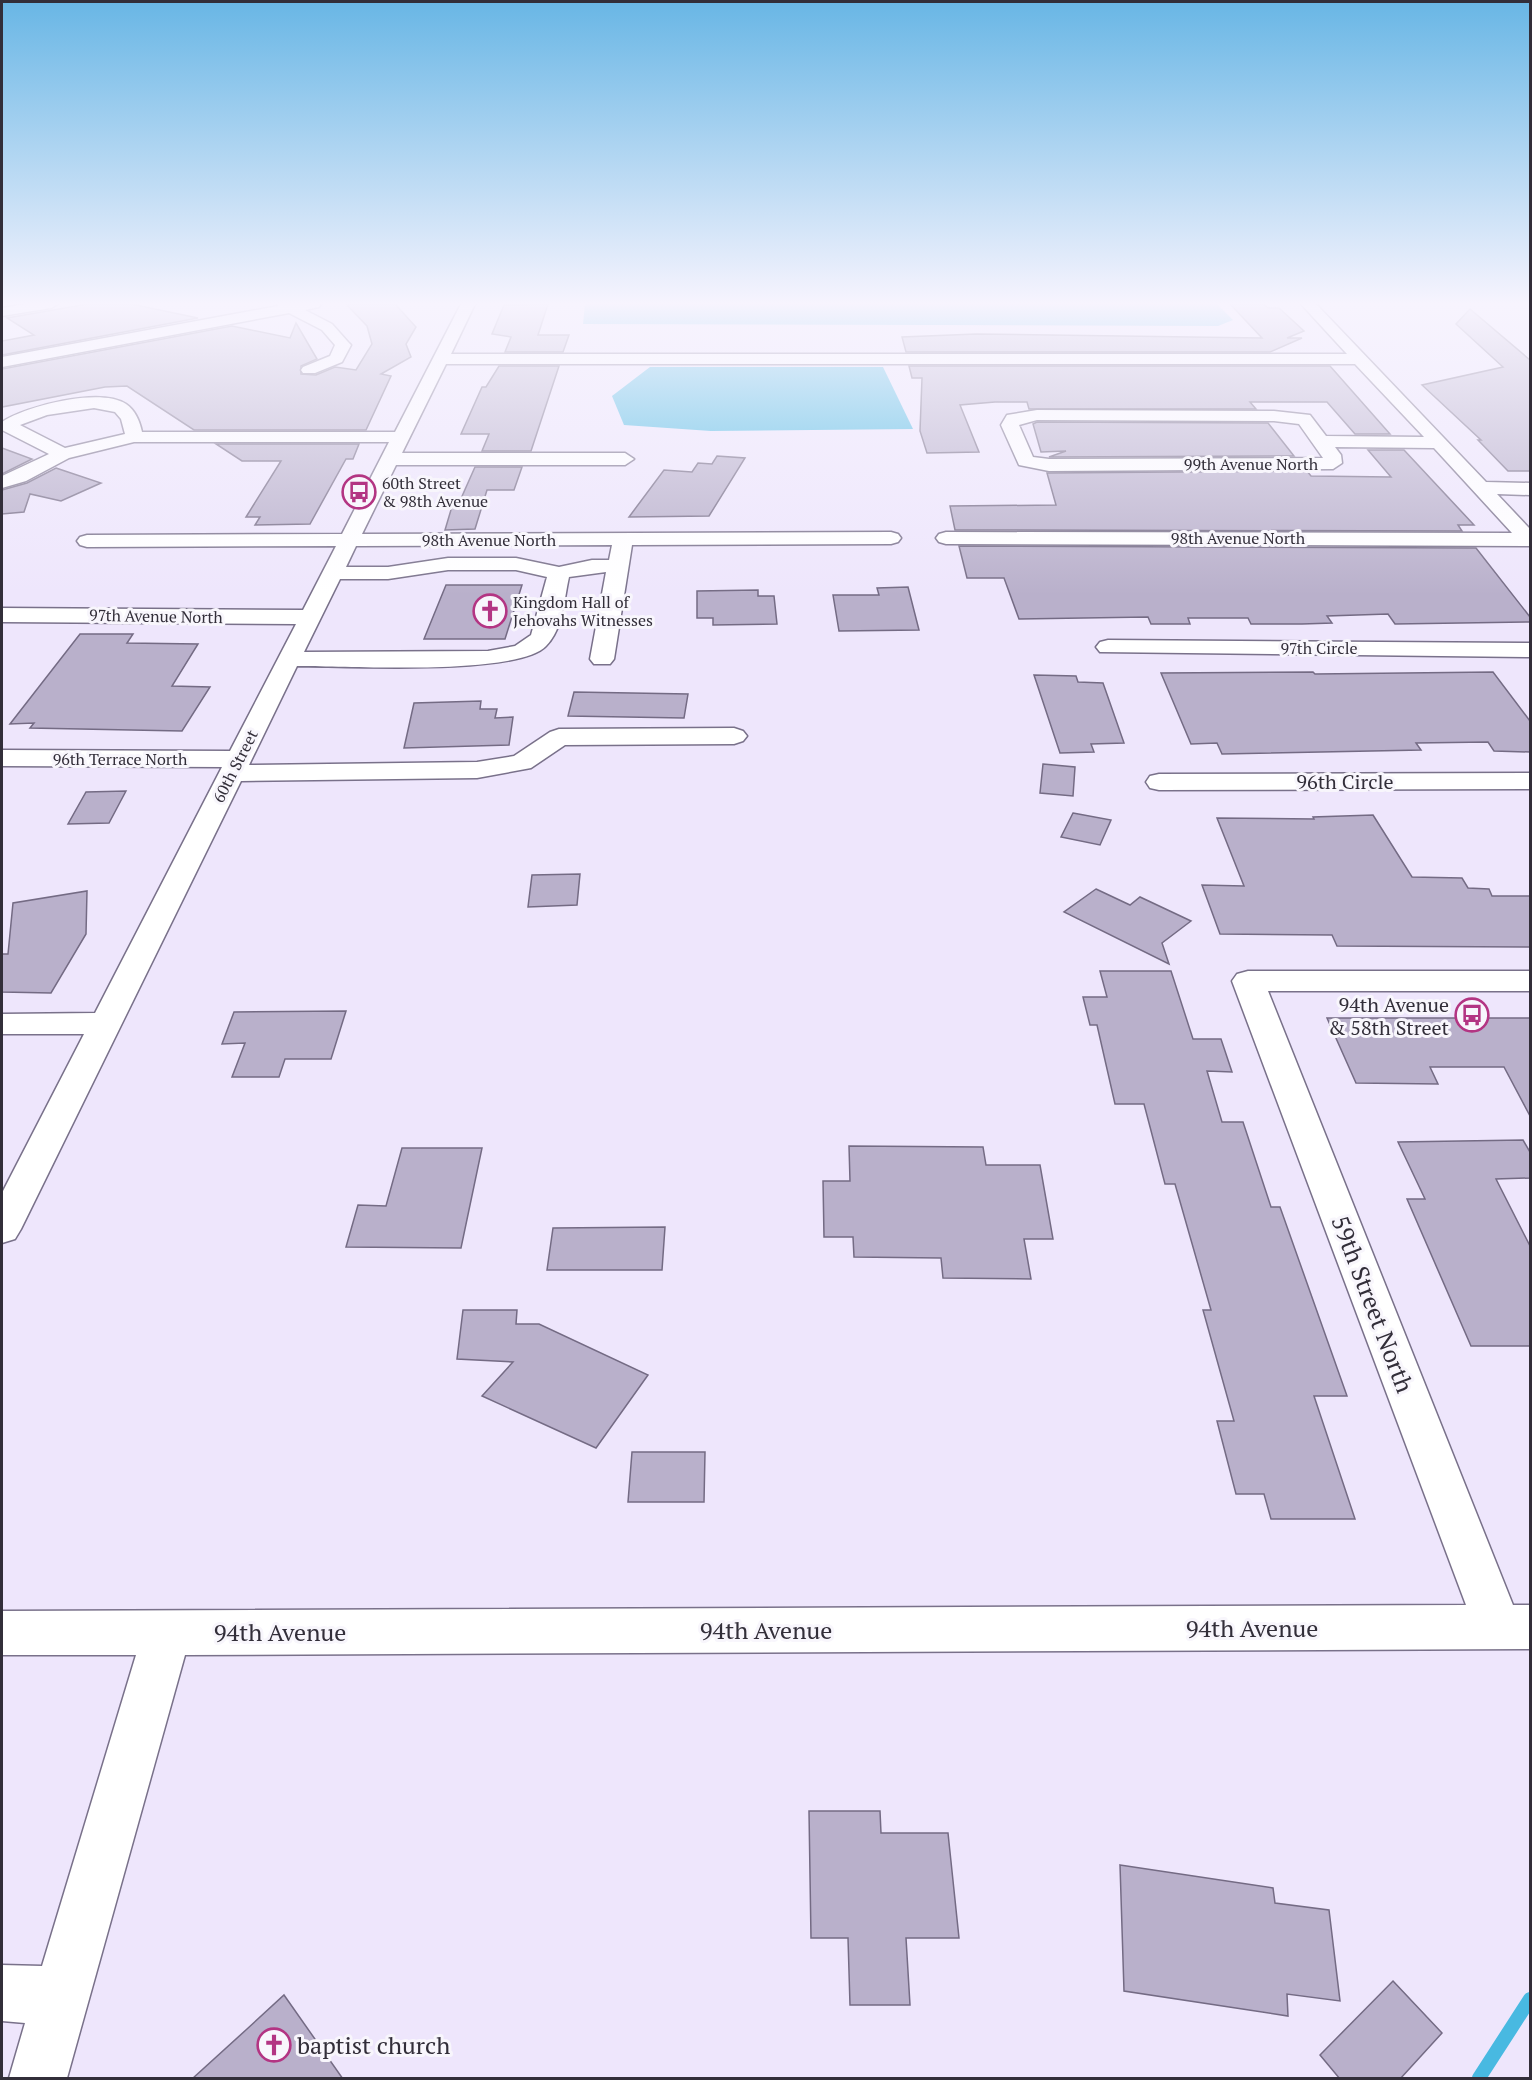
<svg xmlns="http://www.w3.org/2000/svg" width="1532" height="2080" font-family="'PT Serif',serif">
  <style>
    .water { fill: #48b9e1 }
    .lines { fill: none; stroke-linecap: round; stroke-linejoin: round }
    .stream { stroke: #48b9e1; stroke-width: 14 }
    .building { fill: #b9b0cb; stroke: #746b84; stroke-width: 1.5 }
    .minor-casing { stroke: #79718a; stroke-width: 3 }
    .minor { fill: #fff; fill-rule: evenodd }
    .labels { text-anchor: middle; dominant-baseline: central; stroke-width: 6; stroke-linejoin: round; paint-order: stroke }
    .far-street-label { font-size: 16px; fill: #322e39; stroke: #f8f6fc }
    .far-poi-label { font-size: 16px; fill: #322e39; stroke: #f8f6fc; text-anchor: start }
    .street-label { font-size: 20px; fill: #322e39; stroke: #f8f6fc }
    .poi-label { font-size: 20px; fill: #322e39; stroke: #f8f6fc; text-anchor: end }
    .near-street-label { font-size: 24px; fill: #322e39; stroke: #f8f6fc }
    .near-poi-label { font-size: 24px; fill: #322e39; stroke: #f8f6fc; text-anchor: start }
  </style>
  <rect width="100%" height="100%" fill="#eee6fc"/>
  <!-- water -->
  <g class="water">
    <polygon points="585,304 1217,304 1233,320 1218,326 583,324"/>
    <polygon points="650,367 883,367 913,429 711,431 624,425 612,396"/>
  </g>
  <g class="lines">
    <!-- stream -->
    <polyline class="stream" points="1479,2078 1530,1999"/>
  </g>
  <!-- building -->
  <g class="building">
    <polygon points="88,304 131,304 198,318 2,355 2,341 34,335 7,318"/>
    <polygon points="346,304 395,304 416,327 406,344 411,357 381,374 391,376 366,430 194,430 127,386 105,387 2,407 2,369 232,326 290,338 296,323 317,359 301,366 301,374 316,375 335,367 356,370 372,344 367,326"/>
    <polygon points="548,304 538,335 569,335 563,352 505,352 511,337 492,334 504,305"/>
    <polygon points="1230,304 1264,304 1268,308 1279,308 1304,331 1287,338 1302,338 1270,352 906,352 902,337 976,334 1262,338"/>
    <polygon points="1470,309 1530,360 1530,471 1508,471 1478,440 1481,440 1422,385 1503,367 1456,324"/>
    <polygon points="499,366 559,366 531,451 482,451 489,434 461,434 482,387 486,387"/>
    <polygon points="909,366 1330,366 1390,434 1355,434 1327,402 1250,402 1256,409 1029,409 1027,402 995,402 960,405 979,452 927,453 920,431 922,378 912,378"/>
    <polygon points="1037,422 1268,423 1294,456 1049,457 1066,451 1041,452 1033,424"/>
    <polygon points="216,444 359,444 353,459 346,459 310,524 255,525 260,517 246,517 281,461 242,461"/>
    <polygon points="2,448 32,459 2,474"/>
    <polygon points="1368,450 1404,450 1474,525 1458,525 1462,531 955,530 950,506 1056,505 1047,473 1307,471 1311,476 1391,477"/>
    <polygon points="717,456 745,458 709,516 629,517 664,470 692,472 698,463 712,464"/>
    <polygon points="475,467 522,467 514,490 487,490 475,529 445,530 453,503 459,503"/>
    <polygon points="56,468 101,483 61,501 30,494 24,512 2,514 2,490 27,483"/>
    <polygon points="959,546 1476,548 1530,617 1530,622 1395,624 1388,614 1327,616 1332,623 1302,624 1251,624 1248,618 1188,618 1190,624 1151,624 1148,617 1019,619 1004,578 967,578"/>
    <polygon points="446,585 522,585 505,639 424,639"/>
    <polygon points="908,587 919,630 839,631 833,595 879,595 877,588"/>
    <polygon points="758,590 758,596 774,596 777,624 713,625 713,618 697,618 697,591"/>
    <polygon points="80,634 133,634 127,643 198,644 172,686 210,687 182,731 30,728 34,723 10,724"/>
    <polygon points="1313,672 1315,674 1493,672 1530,721 1530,752 1494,751 1488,742 1416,743 1421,750 1222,754 1217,743 1191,744 1161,673"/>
    <polygon points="1034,675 1076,676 1078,682 1103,683 1124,743 1091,744 1094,752 1060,753"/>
    <polygon points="574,692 688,694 684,718 568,716"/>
    <polygon points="481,701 480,709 497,709 495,718 513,717 509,745 404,748 414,703"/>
    <polygon points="1043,764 1075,767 1073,796 1040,793"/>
    <polygon points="126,791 109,823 68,824 86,792"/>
    <polygon points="1073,813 1111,820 1100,845 1061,837"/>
    <polygon points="1373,815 1412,877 1462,878 1468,888 1489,889 1492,896 1530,896 1530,947 1337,946 1332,935 1220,934 1202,885 1244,886 1217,818 1314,819 1313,817"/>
    <polygon points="580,874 577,905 528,907 532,875"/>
    <polygon points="1096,889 1130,905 1140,897 1191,921 1162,943 1169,964 1064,912"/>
    <polygon points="87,891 86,934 51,993 2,992 2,954 8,954 13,903"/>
    <polygon points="1100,971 1171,971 1193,1039 1221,1039 1232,1072 1207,1071 1222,1122 1243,1122 1271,1207 1280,1207 1347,1396 1314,1396 1355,1519 1271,1519 1264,1494 1236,1494 1217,1421 1234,1421 1203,1310 1211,1310 1175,1184 1165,1184 1144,1104 1115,1104 1097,1025 1090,1025 1083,997 1107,997"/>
    <polygon points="346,1011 331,1059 285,1059 279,1077 232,1077 245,1043 222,1044 234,1012"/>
    <polygon points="1327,1018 1530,1018 1530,1116 1504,1067 1430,1067 1438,1084 1356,1083"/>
    <polygon points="1523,1140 1530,1152 1530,1178 1496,1179 1530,1246 1530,1346 1471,1346 1407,1199 1425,1199 1398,1142"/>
    <polygon points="849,1146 983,1147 986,1165 1040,1165 1053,1239 1024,1239 1031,1279 943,1278 941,1258 854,1257 853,1237 824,1237 823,1181 850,1181"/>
    <polygon points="402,1148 482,1148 461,1248 346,1247 358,1205 386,1206"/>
    <polygon points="665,1227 662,1270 547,1270 553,1228"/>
    <polygon points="463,1310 517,1310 516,1324 539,1324 648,1375 596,1448 482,1396 513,1362 457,1359"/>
    <polygon points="632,1452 705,1452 704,1502 628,1502"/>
    <polygon points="809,1811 880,1811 881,1833 948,1833 959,1938 906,1938 910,2005 850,2005 848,1938 811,1938"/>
    <polygon points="1120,1865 1273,1888 1275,1903 1329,1910 1340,2001 1287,1994 1288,2016 1124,1991"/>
    <polygon points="1393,1981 1442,2033 1400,2079 1340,2079 1320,2055"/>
    <polygon points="284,1995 343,2079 192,2079 247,2029"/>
  </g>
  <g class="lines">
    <!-- minor casing -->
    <g class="minor-casing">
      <g id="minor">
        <polygon points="26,304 58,304 51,308 2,316 2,308"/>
        <polygon points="278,304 321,304 319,307 305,310 332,324 348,342 351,345 342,362 315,373 303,373 301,370 303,367 330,356 335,345 322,330 289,313 2,367 2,357 278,306"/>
        <path d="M 461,304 L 475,304 L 451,354 L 1347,354 L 1301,304 L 1316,304 L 1486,482 L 1530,483 L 1530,495 L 1497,494 L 1530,529 L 1530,546 L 946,544 L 939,542 L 936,538 L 939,534 L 946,532 L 1512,533 L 1434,448 L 1335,447 L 1341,455 L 1342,463 L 1333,469 L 1049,471 L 1019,465 L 1001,425 L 1007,415 L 1037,410 L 1274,411 L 1310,415 L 1326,436 L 1424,437 L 1355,364 L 446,364 L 402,453 L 625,453 L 634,459 L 625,465 L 396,465 L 362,534 L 891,532 L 898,534 L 901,538 L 898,542 L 891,544 L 632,545 L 614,659 L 610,664 L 594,664 L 590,659 L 606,572 L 569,577 C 564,599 563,629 546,646 C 518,676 344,666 297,666 L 249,765 L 477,762 L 514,756 L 550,732 L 559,729 L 734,728 L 743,731 L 747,736 L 743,741 L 734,744 L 565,745 L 531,768 L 477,778 L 241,781 L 21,1229 L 15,1239 L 2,1243 L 2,1193 L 84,1034 L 2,1034 L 2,1014 L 95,1013 L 222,767 L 2,766 L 2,750 L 230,751 L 296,624 L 2,622 L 2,608 L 303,610 L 336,546 L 87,547 L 80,545 L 77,541 L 80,537 L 87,535 L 342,534 L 389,442 L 134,442 L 69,458 L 26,481 L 2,488 L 2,476 L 49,454 L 2,430 L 2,422 C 26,406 100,387 126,404 C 135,410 140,422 142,432 L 395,432 ZM 94,408 L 115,412 L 121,419 L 125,434 L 65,448 L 20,425 L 47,415 ZM 1037,420 L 1274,421 L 1299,424 L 1323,458 L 1049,459 L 1033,457 L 1019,425 ZM 612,545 L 609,560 L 592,560 L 559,567 L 516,558 L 448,558 L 388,567 L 346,567 L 356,546 ZM 448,570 L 516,570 L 547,577 L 531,635 L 515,646 L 488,651 L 304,652 L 340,579 L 388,579 Z"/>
        <polygon points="1108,640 1530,643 1530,657 1100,652 1096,647 1100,642"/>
        <polygon points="1530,773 1530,789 1159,790 1150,788 1146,782 1150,776 1159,774"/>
        <polygon points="1248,971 1530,971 1530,991 1268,991 1513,1605 1530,1605 1530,1649 185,1655 67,2078 9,2078 25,2023 2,2021 2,1965 42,1966 136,1655 2,1655 2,1611 1466,1605 1232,981 1237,974"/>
      </g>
    </g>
    <!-- minor -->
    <use href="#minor" class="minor"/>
  </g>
  <!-- sky -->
  <linearGradient id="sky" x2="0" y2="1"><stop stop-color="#68b6e5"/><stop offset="0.51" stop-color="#f7f4fe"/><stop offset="1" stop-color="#f7f4fe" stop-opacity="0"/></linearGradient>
  <rect width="1532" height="595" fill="url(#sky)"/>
  <!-- icons -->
  <defs>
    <g id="bus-ring" transform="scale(1.725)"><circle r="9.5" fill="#f8f6fc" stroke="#b33583" stroke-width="1.5"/><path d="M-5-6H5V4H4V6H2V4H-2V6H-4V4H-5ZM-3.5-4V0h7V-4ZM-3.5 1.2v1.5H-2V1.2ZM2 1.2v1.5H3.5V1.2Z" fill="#b33583"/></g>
    <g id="church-ring" transform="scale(1.725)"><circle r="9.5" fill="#f8f6fc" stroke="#b33583" stroke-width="1.5"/><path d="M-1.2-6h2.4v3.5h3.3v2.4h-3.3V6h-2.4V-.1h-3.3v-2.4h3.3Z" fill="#b33583"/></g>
  </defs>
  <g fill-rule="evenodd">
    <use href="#bus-ring" x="359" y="492"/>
    <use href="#church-ring" x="490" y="611"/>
    <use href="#bus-ring" x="1472" y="1015"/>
    <use href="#church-ring" x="274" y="2045"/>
  </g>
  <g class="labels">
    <!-- far-street labels -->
    <g class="far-street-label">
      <text x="1251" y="464">99th Avenue North</text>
      <text x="1238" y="538">98th Avenue North</text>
      <text x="489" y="540">98th Avenue North</text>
      <text transform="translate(156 616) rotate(1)">97th Avenue North</text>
      <text x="1319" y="648">97th Circle</text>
      <text x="120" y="759">96th Terrace North</text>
      <text transform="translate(235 766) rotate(-63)">60th Street</text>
    </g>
    <!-- far-poi labels -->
    <g class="far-poi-label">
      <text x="382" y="483">60th Street<tspan x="382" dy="18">&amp; 98th Avenue</tspan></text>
      <text x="513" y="602">Kingdom Hall of<tspan x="513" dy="18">Jehovahs Witnesses</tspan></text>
    </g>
    <!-- street labels -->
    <g class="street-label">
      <text x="1345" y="781">96th Circle</text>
    </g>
    <!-- poi labels -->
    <g class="poi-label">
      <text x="1449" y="1004">94th Avenue<tspan x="1449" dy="23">&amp; 58th Street</tspan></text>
    </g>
    <!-- near-street labels -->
    <g class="near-street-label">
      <text transform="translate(1373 1304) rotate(69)">59th Street North</text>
      <text x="1252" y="1628">94th Avenue</text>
      <text x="766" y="1630">94th Avenue</text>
      <text x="280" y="1632">94th Avenue</text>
    </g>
    <!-- near-poi labels -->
    <g class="near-poi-label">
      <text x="297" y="2045">baptist church</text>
    </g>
  </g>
  <!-- border -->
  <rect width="1532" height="2080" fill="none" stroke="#322e39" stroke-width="6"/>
</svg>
